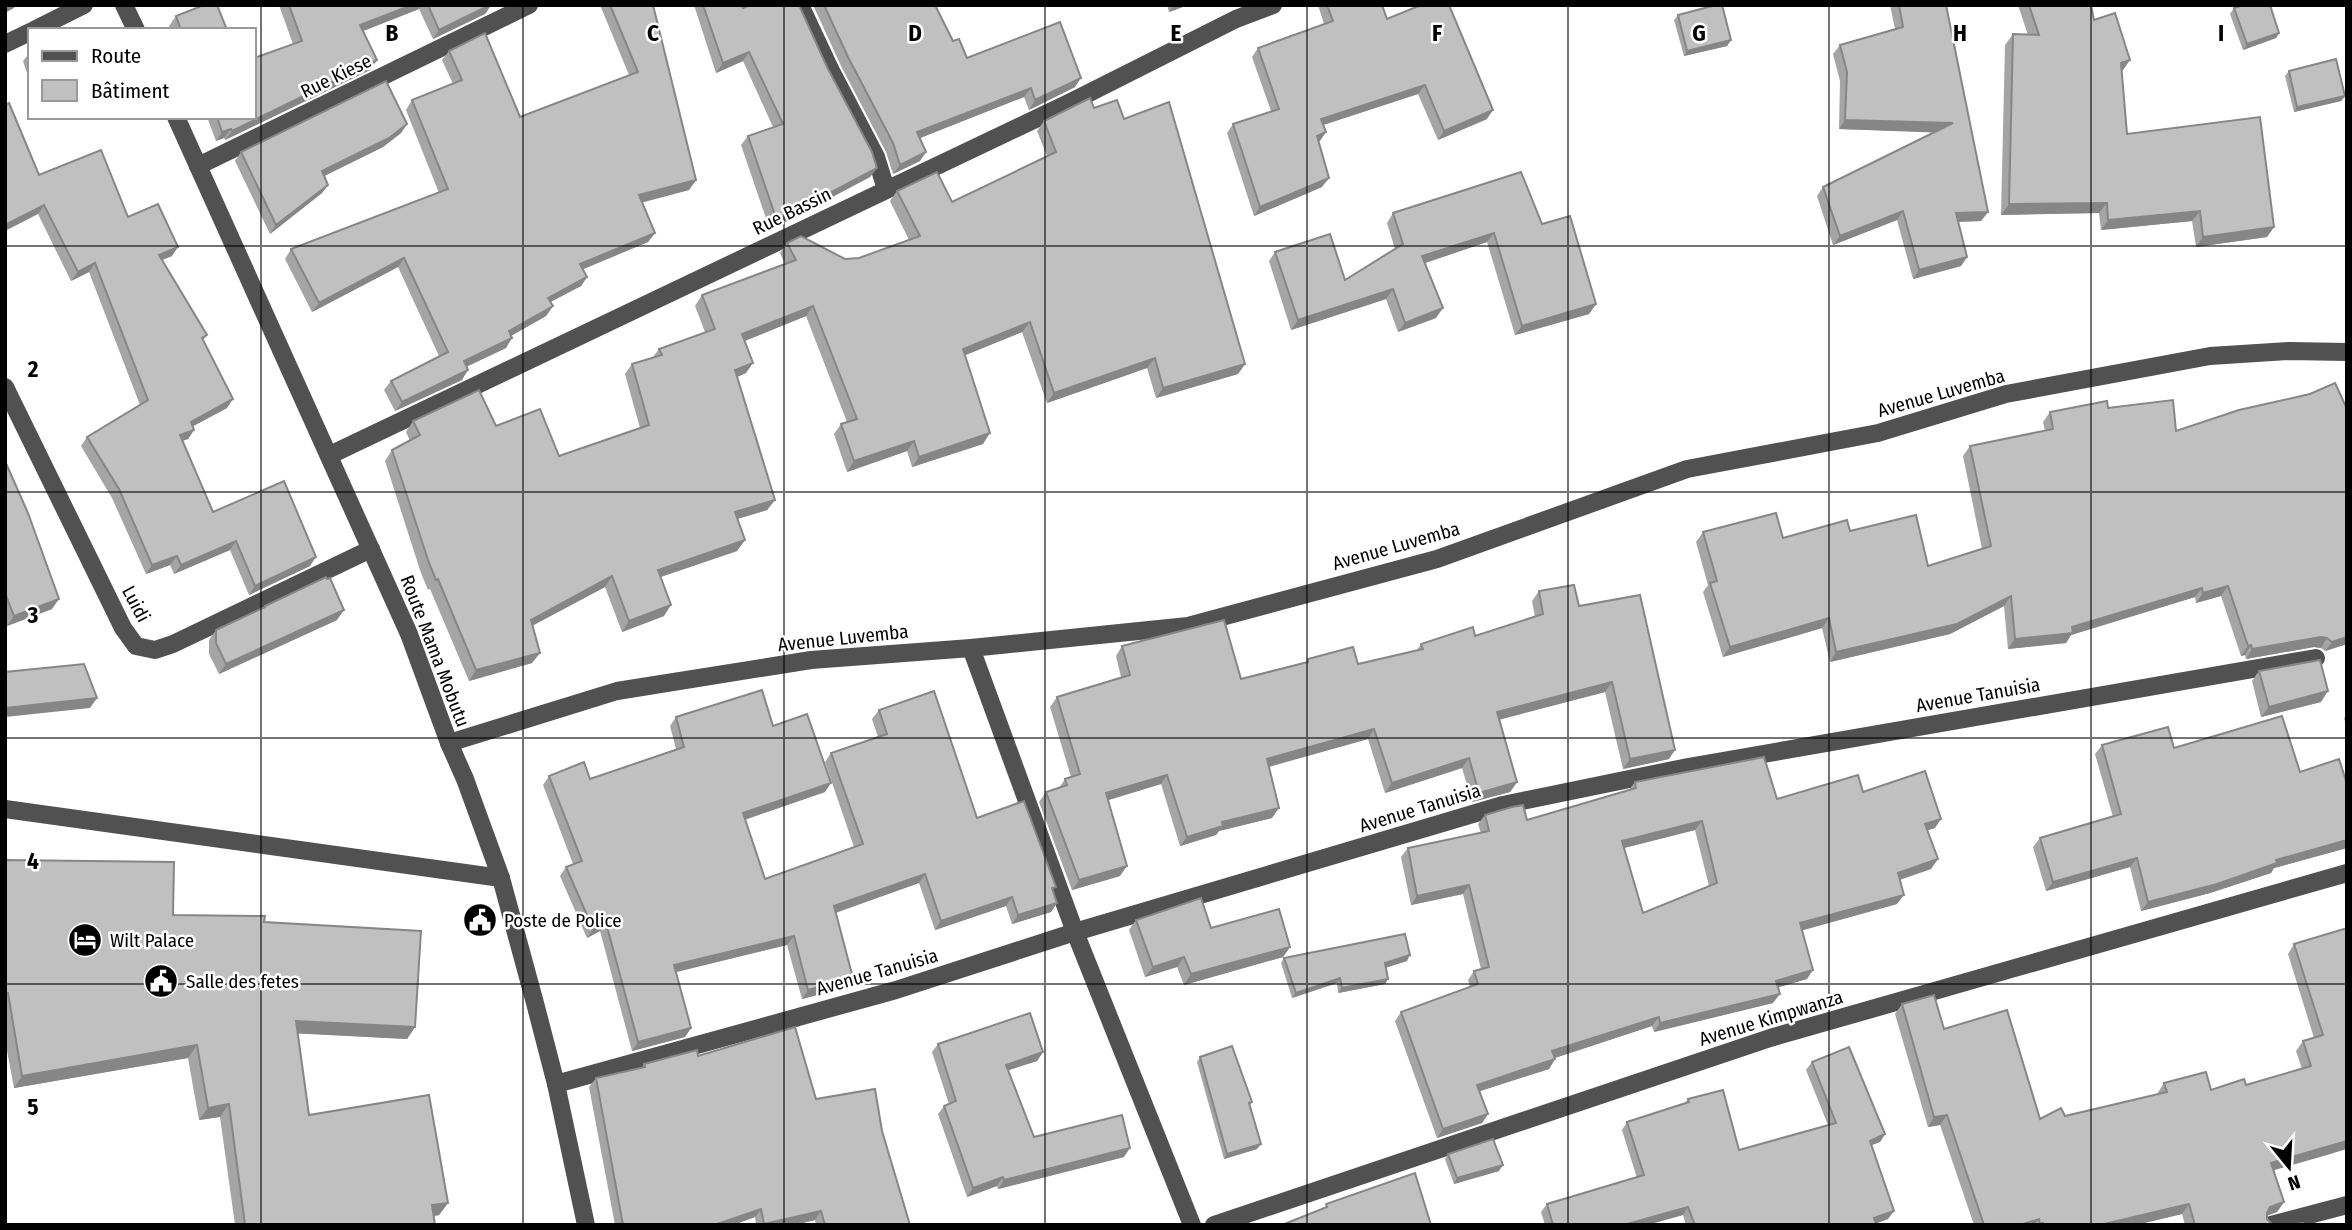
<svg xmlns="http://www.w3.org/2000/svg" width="2352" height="1230" font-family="'Fira Sans Condensed',sans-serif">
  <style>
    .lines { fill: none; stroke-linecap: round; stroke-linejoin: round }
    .minor { stroke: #515151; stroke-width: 18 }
    .wall { fill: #a5a5a5; fill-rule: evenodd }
    .shaded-wall { fill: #868686 }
    .building { fill: #c0c0c0; stroke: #868686; stroke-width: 2; fill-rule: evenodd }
    .grid { fill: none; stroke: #000; stroke-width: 2; stroke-opacity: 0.55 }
    .labels { text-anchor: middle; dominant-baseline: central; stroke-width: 5; stroke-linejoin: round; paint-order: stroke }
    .street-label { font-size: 19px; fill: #000; stroke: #fff }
    .poi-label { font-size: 19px; fill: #000; stroke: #fff; text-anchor: start }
    .grid-label { font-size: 23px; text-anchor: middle; font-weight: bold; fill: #000; stroke: #fff; stroke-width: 5; stroke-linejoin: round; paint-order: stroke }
  </style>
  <rect width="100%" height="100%" fill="#fff"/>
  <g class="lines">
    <!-- minor -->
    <g class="minor">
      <polyline points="124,5 136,30"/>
      <polyline points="800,5 831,71 876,157 886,189"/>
      <polyline points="34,30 84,5"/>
      <polyline points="5,44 30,32"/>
      <polyline points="176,117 409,634 449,743 465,779 501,878 535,1003 556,1084 586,1225"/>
      <polyline points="198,166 529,5"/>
      <polyline points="5,387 123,628 136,646 155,650 173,644 371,549"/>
      <polyline points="330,455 1069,103 1236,19 1273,5"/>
      <polyline points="971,648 1075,932 1192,1225"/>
      <polyline points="449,743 617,691 811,660 971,648 1188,626 1437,559 1687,469 1878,433 2006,394 2210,356 2289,351 2347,352"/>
      <polyline points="5,809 501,878"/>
      <polyline points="556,1084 896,990 1075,932 1503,805 1688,767 2316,658"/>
      <polyline points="1214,1225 1770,1038 2347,873"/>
      <polyline points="2271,1225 2347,1205"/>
    </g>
  </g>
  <!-- wall -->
  <g class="wall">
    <polygon points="279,5 491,5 485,14 433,39 419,9 363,31 377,60 370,70 225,140 224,138 216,141 207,117 254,117 293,44"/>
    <polygon points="600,5 653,5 696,180 689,190 642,202 655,233 648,242 583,269 587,277 581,286 550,302 553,306 546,316 511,336 506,348 466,367 462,380 395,411 384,390 391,381 439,356 398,267 312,312 285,259 291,249 439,193 406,110 412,100 453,84 442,60 449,51 520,117 629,75"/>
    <polygon points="694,5 742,5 743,8 827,67 877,168 870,177 770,230 741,145 748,136 773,127 743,61 716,73"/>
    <polygon points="813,5 935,5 953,41 967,58 1075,87 1029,110 1024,97 920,138 920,161 893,174 886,152 841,66"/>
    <polygon points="1167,5 1188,5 1169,12"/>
    <polygon points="1318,5 1382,5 1387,19 1487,119 1438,140 1418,94 1323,125 1326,132 1318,142 1322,187 1254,216 1227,133 1233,124 1271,111 1252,57 1258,48 1324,24"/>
    <polygon points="1890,5 1946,5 1988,212 1981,221 1958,222 1967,257 1961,266 1913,279 1897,220 1833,245 1817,196 1823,187 1936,132 1839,129 1840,81 1833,54 1840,45 1895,29"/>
    <polygon points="2018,5 2091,5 2094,20 2123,70 2122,71 2127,134 2274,227 2267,237 2196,247 2192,221 2101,230 2099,213 2001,215 2005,45 2013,34 2028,35"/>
    <polygon points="2234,8 2279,33 2276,38 2243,50 2230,14"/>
    <polygon points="1678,15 1731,40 1727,46 1684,56 1674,20"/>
    <polygon points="176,16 227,30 171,30 169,26"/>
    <polygon points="30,52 30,82 23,61"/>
    <polygon points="2289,71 2345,96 2341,101 2294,112 2285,76"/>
    <polygon points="1094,108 1124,119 1245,364 1238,374 1156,398 1147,368 1047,403 1022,332 965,355 983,444 912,467 907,451 847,472 834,434 841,424 847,422 806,316 744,341 746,373 737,377 775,500 767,510 737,519 737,551 661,577 664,616 622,632 605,587 532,626 532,663 469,681 430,589 428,590 421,573 385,461 392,450 410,441 406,432 413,421 496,426 559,456 640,428 625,374 632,364 653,357 659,349 705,332 695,306 702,295 785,264 780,253 787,243 845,259 859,258 909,240 890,201 897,191 952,202 1047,156 1037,131 1044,121"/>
    <polygon points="407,124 401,133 383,147 324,176 328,185 322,193 270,234 235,161 241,152"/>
    <polygon points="39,175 128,217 172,256 162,260 207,335 203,340 227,408 193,426 194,430 188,439 182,441 213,512 310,566 249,595 230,550 174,574 170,565 146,574 112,498 81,446 87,437 140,405 89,272 71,281 38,214"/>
    <polygon points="1393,213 1542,224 1596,304 1589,314 1515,335 1487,242 1425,263 1436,318 1398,332 1386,299 1291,330 1269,261 1275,252 1345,280 1395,249 1387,223"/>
    <polygon points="2108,408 2176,431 2347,409 2347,644 2325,651 2321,648 2314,647 2246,659 2245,655 2241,656 2221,596 2196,603 2195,597 2071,635 2066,643 2008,649 2004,606 1950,634 1830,662 1822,628 1723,657 1703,592 1708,585 1696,542 1703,532 1783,538 1928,566 1982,549 1963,456 1970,446 2045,431 2043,422 2050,412"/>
    <polygon points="5,461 52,609 7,626 5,621"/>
    <polygon points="1539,591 1579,606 1669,759 1623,769 1605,692 1500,719 1517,782 1510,792 1472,802 1462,768 1385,793 1368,739 1269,767 1272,818 1219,831 1216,835 1180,846 1161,784 1108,800 1120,876 1072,890 1039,802 1046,792 1059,788 1065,779 1071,777 1050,707 1057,697 1121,677 1116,656 1122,646 1241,679 1306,663 1308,659 1358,664 1417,650 1421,644 1475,636 1535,617 1532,601"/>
    <polygon points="265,606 337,620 219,674 209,654 209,640 216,630 263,609"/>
    <polygon points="2259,671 2321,702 2261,717 2252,681"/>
    <polygon points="879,710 977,818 1053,891 1057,903 1051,912 1012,924 1006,906 935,930 919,883 836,913 853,978 847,987 802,999 787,945 676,972 691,1028 685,1037 632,1051 600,931 587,938 560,876 566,867 573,864 543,785 549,776 590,779 676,749 670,726 676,717 773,726 825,792 745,820 765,879 854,847 825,762 831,753 878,737 872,719"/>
    <polygon points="2347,715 2347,729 2344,718"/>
    <polygon points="2102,745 2174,748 2300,772 2347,784 2347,848 2274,868 2271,873 2210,893 2141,911 2130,867 2046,891 2033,847 2040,838 2113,817 2095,754"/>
    <path d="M 1635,782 L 1777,799 L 1863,792 L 1935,828 L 1928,830 L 1931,869 L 1900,880 L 1897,904 L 1802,930 L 1807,979 L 1778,987 L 1773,1003 L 1654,1032 L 1652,1026 L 1554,1058 L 1555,1059 L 1549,1069 L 1480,1091 L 1488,1114 L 1482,1123 L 1437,1138 L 1395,1021 L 1401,1012 L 1470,987 L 1468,980 L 1474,971 L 1481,969 L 1463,894 L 1411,905 L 1401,857 L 1408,848 L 1481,833 L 1478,824 L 1485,815 L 1527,820 L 1629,790 ZM 1695,830 L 1709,886 L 1643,913 L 1624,848 Z"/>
    <polygon points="5,860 173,915 264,922 415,1027 407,1039 298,1033 309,1115 448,1203 439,1215 434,1216 435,1225 235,1225 220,1117 199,1120 188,1058 14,1088 5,1040"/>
    <polygon points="1136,920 1211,928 1290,947 1283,957 1184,985 1177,967 1145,977 1129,930"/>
    <polygon points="2347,928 2334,1153 2274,1170 2284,1202 2277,1212 2267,1215 2267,1219 2273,1225 2185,1225 2182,1214 2136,1225 1974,1225 1940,1125 1928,1127 1895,1014 1902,1004 1944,1029 2040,1119 2065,1116 2157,1094 2164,1083 2211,1090 2246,1085 2302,1069 2296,1051 2303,1041 2314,1038 2288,954 2294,944"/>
    <polygon points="1284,958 1407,961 1386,967 1388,979 1385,984 1338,993 1337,983 1292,998 1281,963"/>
    <polygon points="938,1044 1043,1052 1037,1061 1008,1070 1034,1137 1124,1157 998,1189 997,1186 967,1197 938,1114 944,1106 949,1104 932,1052"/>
    <polygon points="698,1056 816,1099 882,1131 910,1225 816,1225 815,1220 794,1225 756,1225 755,1217 733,1225 615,1225 589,1087 596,1078 642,1068 644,1064"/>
    <polygon points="1200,1057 1252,1102 1250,1105 1257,1149 1224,1159 1197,1062"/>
    <polygon points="1812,1062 1885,1134 1880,1142 1871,1145 1888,1219 1876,1223 1876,1225 1686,1225 1683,1215 1647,1225 1545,1225 1541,1212 1547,1204 1637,1178 1622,1130 1627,1122 1685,1103 1688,1099 1739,1150 1828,1125 1806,1070"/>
    <polygon points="1448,1154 1499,1171 1454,1184 1445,1159"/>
  </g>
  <!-- shaded-wall -->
  <g class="shaded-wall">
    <polygon points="9,5 16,5 14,8 5,13 5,7"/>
    <polygon points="412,5 422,5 419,9 353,35 360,25"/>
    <polygon points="491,5 485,14 433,39 439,30"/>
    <polygon points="1174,5 1188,5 1169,12"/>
    <polygon points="2279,33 2276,38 2243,50 2247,44"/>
    <polygon points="1731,40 1727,46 1684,56 1687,51"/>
    <polygon points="749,52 743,61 716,73 723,63"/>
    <polygon points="377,60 370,70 225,140 232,131"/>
    <polygon points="2130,60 2123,70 2114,73 2121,63"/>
    <polygon points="1081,78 1075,87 1029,110 1035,100"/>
    <polygon points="1425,85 1418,94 1314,128 1321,119"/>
    <polygon points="1031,88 1024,97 910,142 917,132"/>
    <polygon points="2345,96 2341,101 2294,112 2297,107"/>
    <polygon points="1493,110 1487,119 1438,140 1444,131"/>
    <polygon points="1845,120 1953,123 1947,133 1839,129"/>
    <polygon points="407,124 401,133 383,147 316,180 322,171"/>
    <polygon points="231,129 224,138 216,141 222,132"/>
    <polygon points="1326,132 1320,141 1310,145 1317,136"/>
    <polygon points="926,152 920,161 893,174 900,165"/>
    <polygon points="877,168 870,177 770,230 777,221"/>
    <polygon points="1329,178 1322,187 1254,216 1260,207"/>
    <polygon points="696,180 689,190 633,205 639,195"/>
    <polygon points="328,185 322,193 270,234 276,225"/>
    <polygon points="2107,203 2099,213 2001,215 2009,204"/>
    <polygon points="44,205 38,214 5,231 5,225"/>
    <polygon points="1903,211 1897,220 1833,245 1840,236"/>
    <polygon points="2200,211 2192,221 2101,230 2108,220"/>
    <polygon points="1988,212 1981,221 1949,222 1956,213"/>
    <polygon points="2274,227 2267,237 2196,247 2203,237"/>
    <polygon points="655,233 648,242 574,273 580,264"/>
    <polygon points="1494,233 1487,242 1416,266 1422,256"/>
    <polygon points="178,247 172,256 152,264 159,255"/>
    <polygon points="1967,257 1961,266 1913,279 1919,270"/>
    <polygon points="404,258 398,267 312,312 319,303"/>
    <polygon points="95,263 89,272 71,281 78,272"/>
    <polygon points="587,277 581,286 541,307 548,298"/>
    <polygon points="1393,289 1386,299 1291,330 1298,320"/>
    <polygon points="1596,304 1589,314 1515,335 1522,326"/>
    <polygon points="553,306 546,316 502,341 509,331"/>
    <polygon points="813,306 806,316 735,345 742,334"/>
    <polygon points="1443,308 1436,318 1398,332 1405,323"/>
    <polygon points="1030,322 1022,332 956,359 963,349"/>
    <polygon points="512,338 506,348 457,371 464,361"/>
    <polygon points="1155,358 1147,368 1047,403 1054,393"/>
    <polygon points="753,363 746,373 728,381 735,370"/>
    <polygon points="1245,364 1238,374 1156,398 1163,388"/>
    <polygon points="468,370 462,380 395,411 402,402"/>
    <polygon points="233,399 227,408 184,431 191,422"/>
    <polygon points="194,430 188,439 173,444 180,435"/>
    <polygon points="990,433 983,444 912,467 919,457"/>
    <polygon points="914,441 907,451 847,472 854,461"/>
    <polygon points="775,500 767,510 727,522 735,512"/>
    <polygon points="745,540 737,551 651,580 658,570"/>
    <polygon points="236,541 230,550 174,574 181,565"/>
    <polygon points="177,556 170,565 146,574 152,565"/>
    <polygon points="316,557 310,566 249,595 255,586"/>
    <polygon points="612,576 605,587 524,630 531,620"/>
    <polygon points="2228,586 2221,596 2196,603 2203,593"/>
    <polygon points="2202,588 2195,597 2071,635 2066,643 2008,649 2015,639 2072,627"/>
    <polygon points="2011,596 2004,606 1950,634 1830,662 1836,652"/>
    <polygon points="59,599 52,609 7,626 14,616"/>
    <polygon points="671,605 664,616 622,632 629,621"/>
    <polygon points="344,610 337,620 219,674 226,664"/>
    <polygon points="1829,618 1822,628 1723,657 1730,647"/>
    <polygon points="2321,637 2327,638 2321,648 2314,647 2246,659 2252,649"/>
    <polygon points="2347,637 2347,644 2325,651 2332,642"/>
    <polygon points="2251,645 2245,655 2241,656 2248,646"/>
    <polygon points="540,653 532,663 469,681 476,670"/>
    <polygon points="1612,682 1605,692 1491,722 1497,712"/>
    <polygon points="2328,691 2321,702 2261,717 2269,707"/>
    <polygon points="97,698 90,708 5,717 5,708"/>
    <polygon points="1374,729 1368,739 1260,769 1267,759"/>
    <polygon points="1675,750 1669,759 1623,769 1630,759"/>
    <polygon points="1469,758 1462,768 1385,793 1392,783"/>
    <polygon points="1167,775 1161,784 1099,803 1106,793"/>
    <polygon points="1517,782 1510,792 1472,802 1479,793"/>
    <polygon points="831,783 825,792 737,822 743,813"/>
    <polygon points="1279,808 1272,818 1219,831 1216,835 1180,846 1187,837 1222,822"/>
    <polygon points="1941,819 1935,828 1919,833 1925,824"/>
    <polygon points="1702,821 1695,830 1616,850 1622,841"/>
    <polygon points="2347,840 2347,848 2274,868 2271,873 2210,893 2141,911 2148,902 2276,860"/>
    <polygon points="2137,858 2130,867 2046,891 2053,882"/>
    <polygon points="1938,859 1931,869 1892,882 1898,873"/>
    <polygon points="1127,866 1120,876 1072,890 1079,880"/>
    <polygon points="925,874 919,883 828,915 834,906"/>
    <polygon points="1469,885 1463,894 1411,905 1417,896"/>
    <polygon points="1904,895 1897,904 1793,933 1800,923"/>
    <polygon points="1012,897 1006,906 935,930 941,921"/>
    <polygon points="1057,903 1051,912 1012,924 1018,915"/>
    <polygon points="606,923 600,931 587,938 593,929"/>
    <polygon points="794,936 787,945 668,974 674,965"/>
    <polygon points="1290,947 1283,957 1184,985 1191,974"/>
    <polygon points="1410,955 1407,961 1382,969 1385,963"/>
    <polygon points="1184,957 1177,967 1145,977 1153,967"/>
    <polygon points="1813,970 1807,979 1770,990 1776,981"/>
    <polygon points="853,978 847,987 802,999 808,990"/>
    <polygon points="1340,978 1337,983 1292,998 1296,993"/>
    <polygon points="1388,979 1385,984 1338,993 1342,988"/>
    <polygon points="1780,994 1773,1003 1654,1032 1660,1023"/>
    <polygon points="1659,1017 1652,1026 1546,1061 1552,1051"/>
    <polygon points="296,1021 415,1027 407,1039 288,1033"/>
    <polygon points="691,1028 685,1037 632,1051 638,1042"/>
    <polygon points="197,1045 188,1058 14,1088 22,1076"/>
    <polygon points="1043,1052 1037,1061 1000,1073 1006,1065"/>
    <polygon points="1555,1059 1549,1069 1471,1094 1477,1085"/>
    <polygon points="229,1104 220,1117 199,1120 208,1108"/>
    <polygon points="1488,1114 1482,1123 1437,1138 1443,1129"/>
    <polygon points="1947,1115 1940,1125 1928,1127 1934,1117"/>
    <polygon points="1885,1134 1880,1142 1864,1148 1870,1141"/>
    <polygon points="2347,1141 2347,1149 2264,1173 2271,1163"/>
    <polygon points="1261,1144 1257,1149 1224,1159 1227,1154"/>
    <polygon points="1130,1148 1124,1157 998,1189 1004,1180"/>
    <polygon points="1503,1165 1499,1171 1454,1184 1457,1178"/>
    <polygon points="1003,1177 997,1186 967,1197 973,1188"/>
    <polygon points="2284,1202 2277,1212 2264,1217 2270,1207"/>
    <polygon points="448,1203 439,1215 423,1218 432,1205"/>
    <polygon points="2189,1204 2182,1214 2136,1225 2100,1225"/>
    <polygon points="1688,1207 1683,1215 1647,1225 1626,1225 1627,1224"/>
    <polygon points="761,1209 755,1217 733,1225 714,1225"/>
    <polygon points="821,1211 815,1220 794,1225 764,1225"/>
    <polygon points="1894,1211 1888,1219 1872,1225 1874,1218"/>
    <polygon points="2039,1219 2034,1225 2020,1225"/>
  </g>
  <!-- building -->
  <g class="building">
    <polygon points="204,5 217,5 227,30 181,30 176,16"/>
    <polygon points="289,5 412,5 360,25 377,60 232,131 231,129 222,132 217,117 254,117 254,58 302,41"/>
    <polygon points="428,5 490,5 439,30"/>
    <polygon points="610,5 653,5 696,180 639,195 655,233 580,264 587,277 548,298 553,306 509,331 512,338 464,361 468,370 402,402 391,381 448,352 404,258 319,303 291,249 448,189 412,100 462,80 449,51 485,33 520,117 638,72"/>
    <polygon points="703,5 742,5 743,8 751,5 799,5 827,67 872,152 877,168 777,221 748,136 783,124 749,52 723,63"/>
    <polygon points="824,5 935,5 953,41 959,39 967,58 1060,22 1081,78 1035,100 1031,88 917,132 926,152 900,165 893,143 848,57"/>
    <polygon points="1327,5 1382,5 1387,19 1421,5 1449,5 1493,110 1444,131 1425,85 1321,119 1326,132 1317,136 1329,178 1260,207 1233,124 1279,109 1258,48 1333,21"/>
    <polygon points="1716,5 1722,5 1731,40 1687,51 1678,15"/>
    <polygon points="1899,5 1946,5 1988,212 1956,213 1967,257 1919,270 1903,211 1840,236 1823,187 1953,123 1845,120 1847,72 1840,45 1903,27"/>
    <polygon points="2029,5 2091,5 2094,20 2115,13 2130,60 2121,63 2127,134 2260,117 2274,227 2203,237 2200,211 2108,220 2107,203 2009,204 2013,34 2039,35"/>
    <polygon points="2243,5 2270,5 2279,33 2247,44 2234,8"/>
    <polygon points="2336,59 2345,96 2297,107 2289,71"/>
    <polygon points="386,81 407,124 389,138 322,171 328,185 276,225 241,152"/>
    <polygon points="1090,98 1094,108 1117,100 1124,119 1169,102 1245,364 1163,388 1155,358 1054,393 1030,322 963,349 990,433 919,457 914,441 854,461 841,424 857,419 813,306 742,334 753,363 735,370 775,500 735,512 745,540 658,570 671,605 629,621 612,576 531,620 540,653 476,670 438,579 436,580 429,563 392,450 420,435 413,421 479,390 496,426 540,409 559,456 649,425 632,364 662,355 659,349 715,329 702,295 796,260 787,243 801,236 845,259 859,258 920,236 897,191 937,172 952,202 1056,152 1044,121"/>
    <polygon points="9,103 39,175 101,150 128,217 158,204 178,247 159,255 207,335 202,338 233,399 191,422 194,430 180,435 213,512 284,481 316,557 255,586 236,541 181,565 177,556 152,565 119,489 87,437 148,400 95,263 78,272 44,205 5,225 5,105"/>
    <polygon points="1521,172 1542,224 1570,216 1596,304 1522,326 1494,233 1422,256 1443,308 1405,323 1393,289 1298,320 1275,252 1330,234 1345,280 1403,244 1393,213"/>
    <polygon points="2335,383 2347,409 2347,637 2332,642 2327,638 2321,637 2252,649 2251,645 2248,646 2228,586 2203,593 2202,588 2072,627 2073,633 2015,639 2011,596 1957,624 1836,652 1829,618 1730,647 1710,583 1717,581 1703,532 1776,513 1783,538 1847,520 1850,531 1916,515 1928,566 1991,546 1970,446 2053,429 2050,412 2107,401 2108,408 2173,400 2176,431 2239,410 2310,394"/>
    <polygon points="5,461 28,513 59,599 14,616 5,593"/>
    <polygon points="326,577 327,579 330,578 344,610 226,664 216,643 216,630 265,607 265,606"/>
    <polygon points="1574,585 1579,606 1640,595 1675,750 1630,759 1612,682 1497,712 1517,782 1479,793 1469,758 1392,783 1374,729 1267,759 1279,808 1222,822 1223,826 1187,837 1167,775 1106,793 1127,866 1079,880 1046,792 1067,785 1065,779 1080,774 1057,697 1130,675 1122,646 1224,620 1241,679 1308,662 1308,659 1353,647 1358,664 1423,649 1421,644 1473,627 1475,636 1543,614 1539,591"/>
    <polygon points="2320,660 2328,691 2269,707 2259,671"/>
    <polygon points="84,664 97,698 5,708 5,672"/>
    <polygon points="762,690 773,726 807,714 831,783 743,813 765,879 863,844 831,753 887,734 879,710 934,691 977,818 1024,801 1056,887 1052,888 1057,903 1018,915 1012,897 941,921 925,874 834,906 853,978 808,990 794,936 674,965 691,1028 638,1042 606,923 593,929 566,867 582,861 549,776 584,762 590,779 684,747 676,717"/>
    <polygon points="2282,716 2300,772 2339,759 2347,784 2347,840 2276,860 2277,863 2217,884 2148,902 2137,858 2053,882 2040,838 2121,814 2102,745 2168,727 2174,748"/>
    <path d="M 1764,757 L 1777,799 L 1858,775 L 1863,792 L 1925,771 L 1941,819 L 1925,824 L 1938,859 L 1898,873 L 1904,895 L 1800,923 L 1813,970 L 1776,981 L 1780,994 L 1660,1023 L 1659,1017 L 1552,1051 L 1555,1059 L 1477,1085 L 1488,1114 L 1443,1129 L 1401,1012 L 1478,984 L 1474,971 L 1489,967 L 1469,885 L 1417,896 L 1408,848 L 1489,831 L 1485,815 L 1512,807 L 1523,805 L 1527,820 L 1636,788 L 1635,782 ZM 1702,821 L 1717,883 L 1643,913 L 1622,841 Z"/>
    <polygon points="5,860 174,862 173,915 265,916 264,922 421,931 415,1027 296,1021 309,1115 429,1095 448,1203 432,1205 435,1225 245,1225 229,1104 208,1108 197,1045 22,1076 8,993 5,993"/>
    <polygon points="1201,898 1211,928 1279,909 1290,947 1191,974 1184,957 1153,967 1136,920"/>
    <polygon points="2347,928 2347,1141 2271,1163 2284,1202 2270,1207 2267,1213 2267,1219 2273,1225 2195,1225 2189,1204 2100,1225 2044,1225 2043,1223 2040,1224 2039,1219 2020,1225 1984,1225 1947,1115 1934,1117 1902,1004 1934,995 1944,1029 2007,1010 2040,1119 2061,1108 2065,1116 2167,1092 2164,1083 2206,1072 2211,1090 2244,1079 2246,1085 2311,1066 2303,1041 2323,1035 2294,944"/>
    <polygon points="1405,934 1410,955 1385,963 1388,979 1342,988 1340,978 1296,993 1284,958"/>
    <polygon points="1030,1013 1043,1052 1006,1065 1034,1137 1122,1115 1130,1148 1004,1180 1003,1177 973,1188 944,1106 956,1101 938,1044"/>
    <polygon points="795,1027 816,1099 875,1089 882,1131 910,1225 825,1225 821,1211 764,1224 761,1209 714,1225 623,1225 596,1078 645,1067 644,1064 697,1050 698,1056"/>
    <polygon points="1232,1046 1252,1102 1249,1103 1261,1144 1227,1154 1200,1057"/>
    <polygon points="1849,1047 1885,1134 1870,1141 1894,1211 1874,1218 1876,1225 1695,1225 1688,1207 1627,1224 1627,1225 1553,1225 1547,1204 1644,1175 1627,1122 1689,1102 1688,1099 1723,1090 1739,1150 1836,1123 1812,1062"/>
    <polygon points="1493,1139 1503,1165 1457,1178 1448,1154"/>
    <polygon points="1415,1173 1431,1225 1282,1225 1327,1207 1326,1204"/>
    <polygon points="2303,1223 2304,1225 2285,1225"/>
  </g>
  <!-- grid -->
  <path class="grid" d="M 261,5 L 261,1225M 523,5 L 523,1225M 784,5 L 784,1225M 1045,5 L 1045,1225M 1307,5 L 1307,1225M 1568,5 L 1568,1225M 1829,5 L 1829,1225M 2091,5 L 2091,1225M 5,246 L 2347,246M 5,492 L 2347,492M 5,738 L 2347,738M 5,984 L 2347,984"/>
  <!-- icons -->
  <defs>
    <g id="civic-disc" transform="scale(1.75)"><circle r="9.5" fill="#000" stroke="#fff"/><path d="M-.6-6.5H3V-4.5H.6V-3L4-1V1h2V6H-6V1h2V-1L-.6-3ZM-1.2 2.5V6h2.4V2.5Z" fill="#fff"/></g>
    <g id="hotel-disc" transform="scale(1.75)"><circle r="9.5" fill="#000" stroke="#fff"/><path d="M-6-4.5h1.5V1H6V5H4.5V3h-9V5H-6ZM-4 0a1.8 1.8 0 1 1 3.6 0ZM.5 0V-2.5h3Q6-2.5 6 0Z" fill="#fff"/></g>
  </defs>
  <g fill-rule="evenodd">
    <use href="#civic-disc" x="480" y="920"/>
    <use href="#hotel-disc" x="85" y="940"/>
    <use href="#civic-disc" x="161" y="981"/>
  </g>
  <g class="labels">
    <!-- street labels -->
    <g class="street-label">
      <text transform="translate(336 76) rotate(-26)">Rue Kiese</text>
      <text transform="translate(792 211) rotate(-26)">Rue Bassin</text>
      <text transform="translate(1941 393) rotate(-16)">Avenue Luvemba</text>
      <text transform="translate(1396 546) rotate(-16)">Avenue Luvemba</text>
      <text transform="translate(136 604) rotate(62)">Luidi</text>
      <text transform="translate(843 638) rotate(-6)">Avenue Luvemba</text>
      <text transform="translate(435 651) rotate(69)">Route Mama Mobutu</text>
      <text transform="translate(1978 695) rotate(-10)">Avenue Tanuisia</text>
      <text transform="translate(1420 808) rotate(-17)">Avenue Tanuisia</text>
      <text transform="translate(877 972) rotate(-16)">Avenue Tanuisia</text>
      <text transform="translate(1771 1018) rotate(-17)">Avenue Kimpwanza</text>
    </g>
    <!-- poi labels -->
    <g class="poi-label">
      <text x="504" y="920">Poste de Police</text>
      <text x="110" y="940">Wilt Palace</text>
      <text x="186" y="981">Salle des fetes</text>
    </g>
  </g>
  <g class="grid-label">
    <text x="392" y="41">B</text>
    <text x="653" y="41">C</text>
    <text x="915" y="41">D</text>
    <text x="1176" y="41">E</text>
    <text x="1437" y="41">F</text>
    <text x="1699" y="41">G</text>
    <text x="1960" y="41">H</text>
    <text x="2221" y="41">I</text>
    <text x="33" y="377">2</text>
    <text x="33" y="623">3</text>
    <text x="33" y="869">4</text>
    <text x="33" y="1115">5</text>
  </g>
  <!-- border -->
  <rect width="2352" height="1230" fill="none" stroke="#000000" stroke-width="14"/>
  <!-- legend -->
  <rect x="28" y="28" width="228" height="91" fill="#ffffff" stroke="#999999" stroke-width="2"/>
  <rect x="42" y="51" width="35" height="10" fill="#515151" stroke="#999999" stroke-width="2"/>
  <text x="91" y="63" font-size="21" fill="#000000">Route</text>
  <rect x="42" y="80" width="35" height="21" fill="#c0c0c0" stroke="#999999" stroke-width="2"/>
  <text x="91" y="98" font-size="21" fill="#000000">Bâtiment</text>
  <!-- north arrow -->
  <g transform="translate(2289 1167) rotate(162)" stroke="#ffffff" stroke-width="5" paint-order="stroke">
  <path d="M0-5L12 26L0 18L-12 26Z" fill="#000000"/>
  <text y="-10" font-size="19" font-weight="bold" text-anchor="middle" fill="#000000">N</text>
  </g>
</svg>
